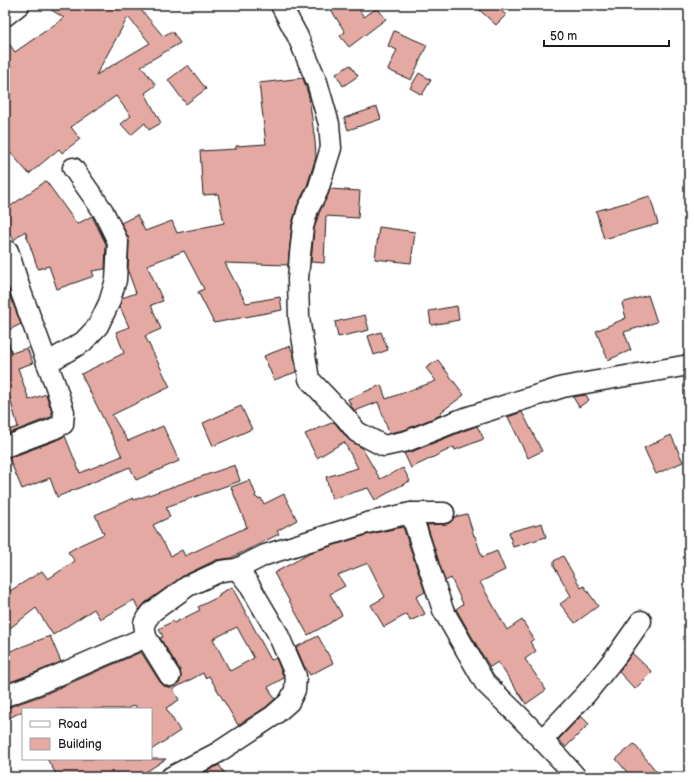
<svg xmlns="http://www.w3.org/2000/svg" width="694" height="782" font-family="'Balsamiq Sans',sans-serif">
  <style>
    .building { fill: #e4a9a2; stroke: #1c1c1c; fill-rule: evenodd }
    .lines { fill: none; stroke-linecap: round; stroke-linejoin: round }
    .minor-casing { stroke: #1c1c1c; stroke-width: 23 }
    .minor { stroke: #fff; stroke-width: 20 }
  </style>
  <rect width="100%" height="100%" fill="#fff"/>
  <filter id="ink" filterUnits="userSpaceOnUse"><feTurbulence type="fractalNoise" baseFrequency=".025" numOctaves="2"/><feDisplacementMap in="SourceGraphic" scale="8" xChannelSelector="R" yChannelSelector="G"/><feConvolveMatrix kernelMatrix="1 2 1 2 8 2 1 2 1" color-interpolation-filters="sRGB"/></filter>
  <g filter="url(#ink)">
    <!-- building -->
    <g class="building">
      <path d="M 44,5 L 137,5 L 163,36 L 172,31 L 180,43 L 141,66 L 156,85 L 145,93 L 161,123 L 149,130 L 145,123 L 131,135 L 121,124 L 131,116 L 116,96 L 71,127 L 80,139 L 62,153 L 59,149 L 29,174 L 10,152 L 5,155 L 5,38 L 15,52 L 64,18 ZM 128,17 L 150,43 L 96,75 Z"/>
      <polygon points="328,5 356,5 364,17 377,8 386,19 349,47 340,36 345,32"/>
      <polygon points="474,5 495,5 506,15 496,25"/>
      <polygon points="394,31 427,45 411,80 388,70 397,50 388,46"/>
      <polygon points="188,65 206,89 186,104 168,80"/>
      <polygon points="350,65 358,76 343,86 336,74"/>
      <polygon points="419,73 431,80 422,95 410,88"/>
      <polygon points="303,78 309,97 315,141 316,157 307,186 297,206 292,224 288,265 225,263 246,303 280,297 282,310 214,323 198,292 204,289 184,251 147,265 163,301 151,305 161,329 145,336 170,387 112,415 128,441 163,426 179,461 136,480 130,467 57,497 50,478 22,489 9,458 57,440 65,436 80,473 122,456 81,374 124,353 116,332 129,327 120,307 122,298 136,293 128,271 129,242 128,237 121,223 137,215 145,231 172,221 177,233 224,223 218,194 203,195 200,151 236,149 236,146 266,144 259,83"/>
      <polygon points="377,107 381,119 348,130 344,118"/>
      <polygon points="46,181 77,224 92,216 106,244 105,269 92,271 94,276 57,289 49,266 38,269 25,231 14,240 5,227 5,210"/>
      <polygon points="330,189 360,191 358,218 326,216 324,263 311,262 314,229 319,213 328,195"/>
      <polygon points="650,196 658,224 604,239 596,211"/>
      <polygon points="379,227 415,232 411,263 375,259"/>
      <polygon points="5,285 9,293 21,324 5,332"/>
      <polygon points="648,295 657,322 624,332 631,350 608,360 596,331 626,318 622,303"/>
      <polygon points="457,306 459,320 431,325 429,311"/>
      <polygon points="365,315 369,330 338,337 335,322"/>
      <polygon points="381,332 388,350 374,355 368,336"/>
      <polygon points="5,338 7,338 12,353 27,348 33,363 18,368 29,400 46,394 52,413 52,417 48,418 5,435 5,431 18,427 9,395 5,397"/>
      <polygon points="290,346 294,356 296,372 274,380 264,356"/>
      <polygon points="438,360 464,395 441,412 441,415 404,430 389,433 378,402 355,411 351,406 348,399 381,385 386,399 436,381 426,368"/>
      <polygon points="586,395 589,400 579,407 573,397"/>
      <polygon points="241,406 252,429 213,446 203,423"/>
      <polygon points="522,412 542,451 528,458 508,417"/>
      <polygon points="334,422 348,439 362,448 380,479 403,468 410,481 388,492 388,493 375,500 368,488 332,499 326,477 358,468 344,442 317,458 305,434"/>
      <polygon points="477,426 484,439 455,450 454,447 411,468 404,453 411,452 466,430"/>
      <polygon points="671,435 683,462 656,474 644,448"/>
      <polygon points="235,465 240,481 166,507 170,517 153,525 171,556 182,550 185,556 247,527 231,487 250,480 256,495 255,496 255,497 256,497 258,499 261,498 264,504 284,494 297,520 277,531 279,534 231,558 216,560 183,576 145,603 139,610 134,600 100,619 94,609 53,635 36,608 5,632 5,594 42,571 48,579 75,561 68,552 80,545 104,534 95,515 133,498 134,500"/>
      <polygon points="467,514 474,536 475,536 482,557 497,551 505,570 480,582 507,630 522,620 534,639 530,642 536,651 525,659 546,690 526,704 498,662 490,667 480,651 456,609 463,604 451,578 445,581 427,525 444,524 449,523 454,517"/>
      <polygon points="542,523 546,537 513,547 509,532"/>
      <polygon points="403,527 425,592 416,597 425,614 410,621 407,614 384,627 371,605 385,597 368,563 338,575 345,586 330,594 342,615 332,621 332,622 308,635 274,573 309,554 309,553 370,534"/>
      <polygon points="563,556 581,588 584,586 598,606 575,623 560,604 571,596 554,566 554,561"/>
      <path d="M 232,587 L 271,660 L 276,658 L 284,678 L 268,687 L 275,699 L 266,707 L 238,725 L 209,676 L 205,678 L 203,673 L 173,689 L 179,700 L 166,708 L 180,731 L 151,750 L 151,709 L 137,709 L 135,705 L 126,709 L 23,709 L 23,711 L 5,720 L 5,707 L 9,707 L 43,695 L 141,652 L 160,682 L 164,686 L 170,687 L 176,686 L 180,681 L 181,676 L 180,670 L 160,638 L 163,637 L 159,629 L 173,621 L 174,623 L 200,610 L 198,607 L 220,596 L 219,594 ZM 237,627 L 254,658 L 230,671 L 213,639 Z"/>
      <polygon points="50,636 61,662 34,673 5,684 5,653"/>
      <polygon points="318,636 333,663 310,675 306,668 305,668 296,647"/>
      <polygon points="632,653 652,672 635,689 619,672"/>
      <polygon points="581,716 589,724 566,747 558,740"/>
      <polygon points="634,744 661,777 631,777 616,759"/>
      <polygon points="47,759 166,759 138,777 58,777"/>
      <polygon points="219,765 227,777 196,777"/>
    </g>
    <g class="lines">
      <!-- minor casing -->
      <g class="minor-casing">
        <g id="minor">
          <polyline points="281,5 298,37 317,82 329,124 331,148 318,190 308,209 303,227 300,254 298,279 299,318 309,379 345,417 357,432 384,446 407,441 462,419 563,387 689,365"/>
          <polyline points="5,16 19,5"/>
          <polyline points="47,363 83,342 98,326 109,303 116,280 118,242 103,211 73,168"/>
          <polyline points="5,447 53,429 63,424 64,412 56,387 21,292 8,251"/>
          <polyline points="411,513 443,610 485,683 519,716 562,761 576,777"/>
          <polyline points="170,676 146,637 144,623 152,612 188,586 221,571 237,569 265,555 367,523 411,513 444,513"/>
          <polyline points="5,696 38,684 146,637"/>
          <polyline points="542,740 586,694 617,655 641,621"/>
          <polyline points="171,777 217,753 273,716 289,702 295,690 296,676 277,632 248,583 237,569"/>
        </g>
      </g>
      <!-- minor -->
      <use href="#minor" class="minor"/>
    </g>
  </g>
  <!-- margin -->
  <rect width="694" height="782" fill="none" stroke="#fff" stroke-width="20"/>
  <rect x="10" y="10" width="674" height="762" fill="none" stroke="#1c1c1c" stroke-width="1.5" filter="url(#ink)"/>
  <!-- legend -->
  <rect x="22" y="708" width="130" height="52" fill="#ffffff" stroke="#a4a4a4"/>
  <rect x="30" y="721" width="20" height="6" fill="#ffffff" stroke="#a4a4a4"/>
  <text x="58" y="728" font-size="12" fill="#1c1c1c">Road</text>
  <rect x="30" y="738" width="20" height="12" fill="#e4a9a2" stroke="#a4a4a4"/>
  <text x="58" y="748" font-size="12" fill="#1c1c1c">Building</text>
  <!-- scale -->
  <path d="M544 40v6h125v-6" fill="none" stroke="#1c1c1c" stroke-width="2"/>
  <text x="550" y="40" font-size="12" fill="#1c1c1c" stroke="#ffffff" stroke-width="3" paint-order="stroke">50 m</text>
</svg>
